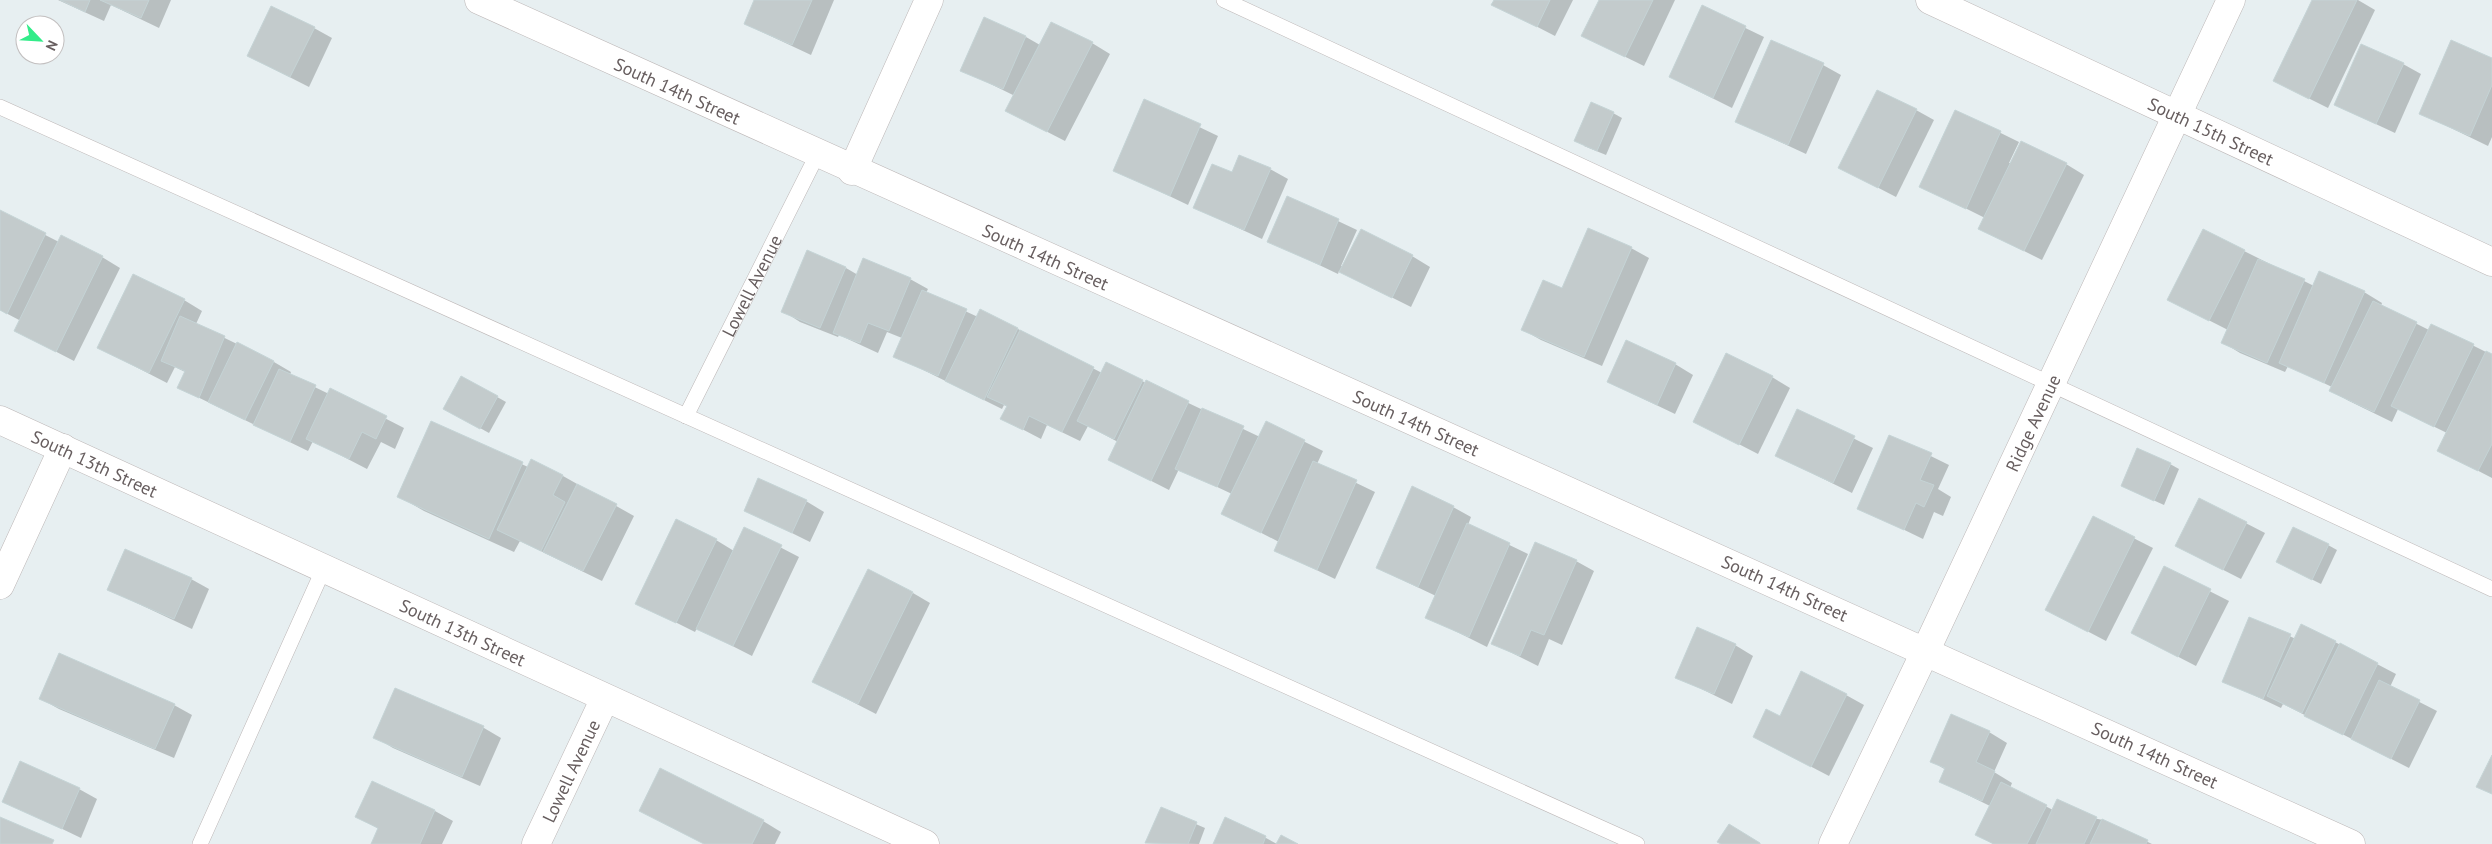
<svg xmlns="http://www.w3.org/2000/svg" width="2492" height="844" font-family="'PT Sans',sans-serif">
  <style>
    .shadow { fill: #0003 }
    .building { fill: #c3cbcc; stroke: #c5d4d6 }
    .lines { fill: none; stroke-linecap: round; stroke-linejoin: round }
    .service-casing { stroke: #bdb7b7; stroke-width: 16 }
    .minor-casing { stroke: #bdb7b7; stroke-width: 29 }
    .service { stroke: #fff; stroke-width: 15 }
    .minor { stroke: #fff; stroke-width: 28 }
    .labels { text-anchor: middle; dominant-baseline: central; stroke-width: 4.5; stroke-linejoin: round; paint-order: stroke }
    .street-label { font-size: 18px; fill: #675e5f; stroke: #fff }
  </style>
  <rect width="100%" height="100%" fill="#e7eff1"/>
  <!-- shadow -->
  <g class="shadow">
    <polygon points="58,0 171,0 159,28 111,5 104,21"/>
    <polygon points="755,0 834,0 811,55 745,24"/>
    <polygon points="1495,0 1573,0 1555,36 1493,4"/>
    <polygon points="1600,0 1675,0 1644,66 1601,45"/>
    <polygon points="2314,0 2358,0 2375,10 2328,108 2274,81"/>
    <polygon points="1702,7 1764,37 1732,108 1670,77"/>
    <polygon points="314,28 332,38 309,87 248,56"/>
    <polygon points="1026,37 1040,45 1092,43 1110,54 1065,141 1007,111 1015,96 962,70"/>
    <polygon points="2492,59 2492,137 2488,146 2420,113"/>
    <polygon points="2403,64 2421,74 2395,133 2335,105"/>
    <polygon points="1823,65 1841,75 1806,154 1737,122"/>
    <polygon points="1145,101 1218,136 1188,205 1115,170"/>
    <polygon points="1916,110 1934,120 1896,197 1840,168"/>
    <polygon points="1956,111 2019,142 2009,163 2066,164 2084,175 2042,260 1998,238 1985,218 1921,186"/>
    <polygon points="1613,113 1622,118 1606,155 1584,146"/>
    <polygon points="1270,169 1288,179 1262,239 1195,208 1232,174"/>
    <polygon points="1287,197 1357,230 1341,266 1412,256 1430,267 1411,307 1339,271 1338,274 1269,241"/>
    <polygon points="0,212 59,242 102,257 120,268 74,361 16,331 21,321 0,310"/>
    <polygon points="2204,231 2314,286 2364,292 2382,303 2381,306 2429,330 2432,325 2492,355 2492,478 2438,450 2447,433 2398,409 2392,422 2349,401 2331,391 2332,387 2288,366 2285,372 2240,353 2222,342 2228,330 2169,300"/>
    <polygon points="1631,248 1649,258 1602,366 1541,340 1523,330 1563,290"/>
    <polygon points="846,268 858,275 910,279 928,289 926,293 978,317 1018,329 1102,373 1142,381 1260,437 1267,423 1323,451 1317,464 1375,492 1335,579 1275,550 1279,542 1223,513 1232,494 1179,469 1169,490 1110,460 1118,442 1088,426 1080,441 1047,425 1041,439 1020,428 1008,407 1004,405 1002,409 895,356 902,338 887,332 878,353 839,335 838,337 800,322 783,311"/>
    <polygon points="184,300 202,311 196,324 274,362 291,372 290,375 329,394 330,390 404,428 395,449 381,442 367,469 313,441 308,451 179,388 185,372 175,367 167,383 99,348"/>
    <polygon points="1675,364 1693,375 1675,414 1608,382"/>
    <polygon points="462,377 506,402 489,433 444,408"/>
    <polygon points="1772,377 1790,388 1758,454 1694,421"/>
    <polygon points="1798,411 1873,448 1852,493 1777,456"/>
    <polygon points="432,422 528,467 563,476 634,516 602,581 520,541 514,552 424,511 398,496"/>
    <polygon points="1890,436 1949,465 1938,489 1951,497 1943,516 1934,512 1923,539 1859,508"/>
    <polygon points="2170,464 2179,469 2164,505 2122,486"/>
    <polygon points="2199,499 2265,533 2241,579 2194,555"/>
    <polygon points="806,501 824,512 810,542 745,510"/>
    <polygon points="1453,507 1471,517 1468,525 1528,554 1487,647 1427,617 1436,596 1377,568"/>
    <polygon points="2094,518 2153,548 2106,641 2047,610"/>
    <polygon points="745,529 799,557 752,656 697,628 695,632 637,603 716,540 734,551"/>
    <polygon points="2328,545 2337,550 2321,584 2287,567"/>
    <polygon points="1576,561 1594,571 1562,645 1549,639 1538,666 1492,643"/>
    <polygon points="2164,568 2229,601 2196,666 2132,633"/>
    <polygon points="191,579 209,589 192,629 109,590"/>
    <polygon points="913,593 930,603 876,714 814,682"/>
    <polygon points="2250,618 2296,639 2335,642 2396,674 2390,687 2437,711 2409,768 2283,704 2281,708 2224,681"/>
    <polygon points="1735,645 1753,656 1732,704 1677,677"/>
    <polygon points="396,689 484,728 501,738 480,786 393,748 375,737"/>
    <polygon points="1846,695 1864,705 1829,776 1754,737 1781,717"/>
    <polygon points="41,699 174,705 192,715 174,758 59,709"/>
    <polygon points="1989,732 2007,743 1994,772 2012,783 2010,788 2053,810 2103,820 2152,844 1993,844 1976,834 1990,806 1941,782 1946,770 1931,761"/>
    <polygon points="79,789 97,799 81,838 4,801"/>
    <polygon points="1161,809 1205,828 1199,844 1147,843"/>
    <polygon points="435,811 453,821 442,844 372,844 379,829 357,817"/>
    <polygon points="1225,819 1266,838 1277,844 1214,844"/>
    <polygon points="763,821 781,832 775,844 704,844"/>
  </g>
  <!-- building -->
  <g class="building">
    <polygon points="60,0 90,0 85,12"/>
    <polygon points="100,0 149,0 141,18"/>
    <polygon points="754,0 812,0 792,45 744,24"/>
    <polygon points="1494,0 1550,0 1537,27 1491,5"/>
    <polygon points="1599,0 1653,0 1625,57 1581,36"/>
    <polygon points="2312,0 2357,0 2309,99 2273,81"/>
    <polygon points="1702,5 1746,26 1713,98 1669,77"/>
    <polygon points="271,6 315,27 290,77 247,56"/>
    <polygon points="984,17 1026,36 1003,89 960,71"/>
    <polygon points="1051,22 1093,42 1047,132 1005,111"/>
    <polygon points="1771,40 1824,63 1788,145 1735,122"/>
    <polygon points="2451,40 2492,58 2492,85 2470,136 2419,114"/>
    <polygon points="2361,44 2404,63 2376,124 2334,105"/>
    <polygon points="1877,90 1917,109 1878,188 1838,168"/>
    <polygon points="1144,99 1201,124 1170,196 1113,171"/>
    <polygon points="1591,102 1614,112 1597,151 1574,141"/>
    <polygon points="1955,110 2001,131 1966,209 1919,187"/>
    <polygon points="2021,141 2067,163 2024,251 1978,229"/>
    <polygon points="1239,155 1271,168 1244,230 1193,208 1212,164 1232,172"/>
    <polygon points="1287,196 1339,219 1320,265 1267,242"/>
    <polygon points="0,210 46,233 7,314 0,310"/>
    <polygon points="1588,228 1632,247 1584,357 1521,330 1543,280 1562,288"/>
    <polygon points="1361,229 1413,255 1392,298 1339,272"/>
    <polygon points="2203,229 2245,250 2209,321 2167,300"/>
    <polygon points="61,235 103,256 56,352 14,331"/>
    <polygon points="807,250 846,267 820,328 781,312"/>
    <polygon points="863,258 911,278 889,331 868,323 860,343 833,333"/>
    <polygon points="2258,259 2305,279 2267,363 2221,343"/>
    <polygon points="2319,271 2365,291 2324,383 2279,363"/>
    <polygon points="133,274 185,299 149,373 97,348"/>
    <polygon points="922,290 967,309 938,376 893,357"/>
    <polygon points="2373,301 2417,322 2374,412 2329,391"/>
    <polygon points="980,309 1018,328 984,400 945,381"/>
    <polygon points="180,316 225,336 199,398 177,388 185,371 161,361"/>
    <polygon points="2431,324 2474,344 2434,427 2391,406"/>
    <polygon points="1020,330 1094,367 1062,432 1029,416 1023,430 1000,419 1007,406 987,397"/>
    <polygon points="1626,340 1676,363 1657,405 1607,382"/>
    <polygon points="237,342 274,361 245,420 208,402"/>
    <polygon points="2486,351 2492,354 2492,444 2478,471 2437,451"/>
    <polygon points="1726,353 1773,376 1739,445 1693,422"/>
    <polygon points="1106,362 1143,380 1114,439 1077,421"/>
    <polygon points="279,369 316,385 290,442 253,425"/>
    <polygon points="461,376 498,396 480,429 443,409"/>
    <polygon points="1146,380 1189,401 1151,481 1108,460"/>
    <polygon points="330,388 387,416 376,439 362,432 349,459 306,439"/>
    <polygon points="1202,408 1244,426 1217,487 1175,469"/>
    <polygon points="1797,409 1855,436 1833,483 1775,456"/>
    <polygon points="431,421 523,462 489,539 397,497"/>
    <polygon points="1266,421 1305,440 1261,533 1221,514"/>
    <polygon points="1889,435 1932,453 1920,480 1934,485 1924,507 1916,503 1904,530 1857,509"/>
    <polygon points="2137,448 2171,463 2154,501 2121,486"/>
    <polygon points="531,459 563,475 553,495 565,502 541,551 497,530"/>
    <polygon points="1313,461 1357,480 1317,570 1274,551"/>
    <polygon points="758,478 807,500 792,533 744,511"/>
    <polygon points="577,484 617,504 583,571 543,552"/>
    <polygon points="1412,486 1454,506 1418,587 1376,568"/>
    <polygon points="2199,498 2247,522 2223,570 2175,546"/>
    <polygon points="2093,516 2135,537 2088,632 2045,610"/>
    <polygon points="676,519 717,539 676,623 635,604"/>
    <polygon points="1467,523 1510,543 1469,637 1425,618"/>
    <polygon points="744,527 782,545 733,646 696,629"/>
    <polygon points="2293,527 2329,544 2312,580 2276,562"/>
    <polygon points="1535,542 1577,560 1544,635 1531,630 1520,656 1491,644"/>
    <polygon points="125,549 192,578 174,619 107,590"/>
    <polygon points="2164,566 2211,589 2178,657 2131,633"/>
    <polygon points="868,569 913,592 858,704 812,682"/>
    <polygon points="2249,617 2291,634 2263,699 2222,682"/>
    <polygon points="2301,624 2336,641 2302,713 2267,696"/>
    <polygon points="1697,627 1736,644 1714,694 1675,678"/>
    <polygon points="2340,643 2378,663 2343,735 2304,716"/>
    <polygon points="59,653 175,704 155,749 39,699"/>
    <polygon points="1801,671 1847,694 1811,767 1753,737 1766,709 1780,716"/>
    <polygon points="2379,680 2420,700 2391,759 2351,739"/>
    <polygon points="395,688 484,726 462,777 373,738"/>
    <polygon points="1951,714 1990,731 1976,762 1995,771 1982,801 1939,782 1945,768 1930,762"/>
    <polygon points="2492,755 2492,794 2476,787"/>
    <polygon points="20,761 80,788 62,829 2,802"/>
    <polygon points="660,768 764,820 752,844 704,844 639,811"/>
    <polygon points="372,781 435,810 420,844 371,844 378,828 355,817"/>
    <polygon points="2001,782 2047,805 2027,844 1994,844 1975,835"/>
    <polygon points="2057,799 2097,817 2084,844 2036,844"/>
    <polygon points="1161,807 1197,822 1188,844 1145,843"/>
    <polygon points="0,817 54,840 52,844 0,844"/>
    <polygon points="1225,817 1266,836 1263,844 1213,844"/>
    <polygon points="2102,819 2148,840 2146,844 2090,844"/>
    <polygon points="1729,824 1760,843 1760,844 1721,844 1717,842"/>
    <polygon points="1281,835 1298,844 1276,844"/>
  </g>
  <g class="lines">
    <!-- service casing -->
    <g class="service-casing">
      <g id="service">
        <polyline points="1224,0 2492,589"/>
        <polyline points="0,107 1637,844"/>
        <path id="s1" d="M 686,416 L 817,155"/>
        <polyline points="200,844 324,568"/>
      </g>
    </g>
    <!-- minor casing -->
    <g class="minor-casing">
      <g id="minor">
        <path id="s2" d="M 479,0 C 1101,285 1729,559 2351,844"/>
        <path id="s3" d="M 1930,0 L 2492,262"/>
        <polyline points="852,171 929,0"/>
        <path id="s4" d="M 0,420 L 925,844"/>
        <polyline points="0,585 63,448"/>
        <path id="s5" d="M 536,844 L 605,698"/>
        <path id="s6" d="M 1833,844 L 1926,650 L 2231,0"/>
      </g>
    </g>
    <!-- service -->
    <use href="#service" class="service"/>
    <!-- minor -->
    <use href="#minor" class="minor"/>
  </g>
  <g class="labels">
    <!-- street labels -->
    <g class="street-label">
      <text stroke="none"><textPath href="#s2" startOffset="218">South 14th Street</textPath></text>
      <text stroke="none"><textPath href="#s3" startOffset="310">South 15th Street</textPath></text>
      <text stroke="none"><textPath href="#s2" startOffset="622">South 14th Street</textPath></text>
      <text stroke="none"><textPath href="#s1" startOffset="146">Lowell Avenue</textPath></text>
      <text stroke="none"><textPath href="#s2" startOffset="1028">South 14th Street</textPath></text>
      <text stroke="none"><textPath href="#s6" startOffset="466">Ridge Avenue</textPath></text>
      <text stroke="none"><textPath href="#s4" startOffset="104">South 13th Street</textPath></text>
      <text stroke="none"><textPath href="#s2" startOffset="1432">South 14th Street</textPath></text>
      <text stroke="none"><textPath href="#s4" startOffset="509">South 13th Street</textPath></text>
      <text stroke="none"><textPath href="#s2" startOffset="1838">South 14th Street</textPath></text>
      <text stroke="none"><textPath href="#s5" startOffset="81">Lowell Avenue</textPath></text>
    </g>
  </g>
  <!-- north arrow -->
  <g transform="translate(40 40) rotate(115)"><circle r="24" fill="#ffffff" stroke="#c2bfbf"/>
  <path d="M0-4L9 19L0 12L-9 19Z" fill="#32ec89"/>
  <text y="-8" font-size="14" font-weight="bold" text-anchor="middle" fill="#675e5f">N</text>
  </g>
</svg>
